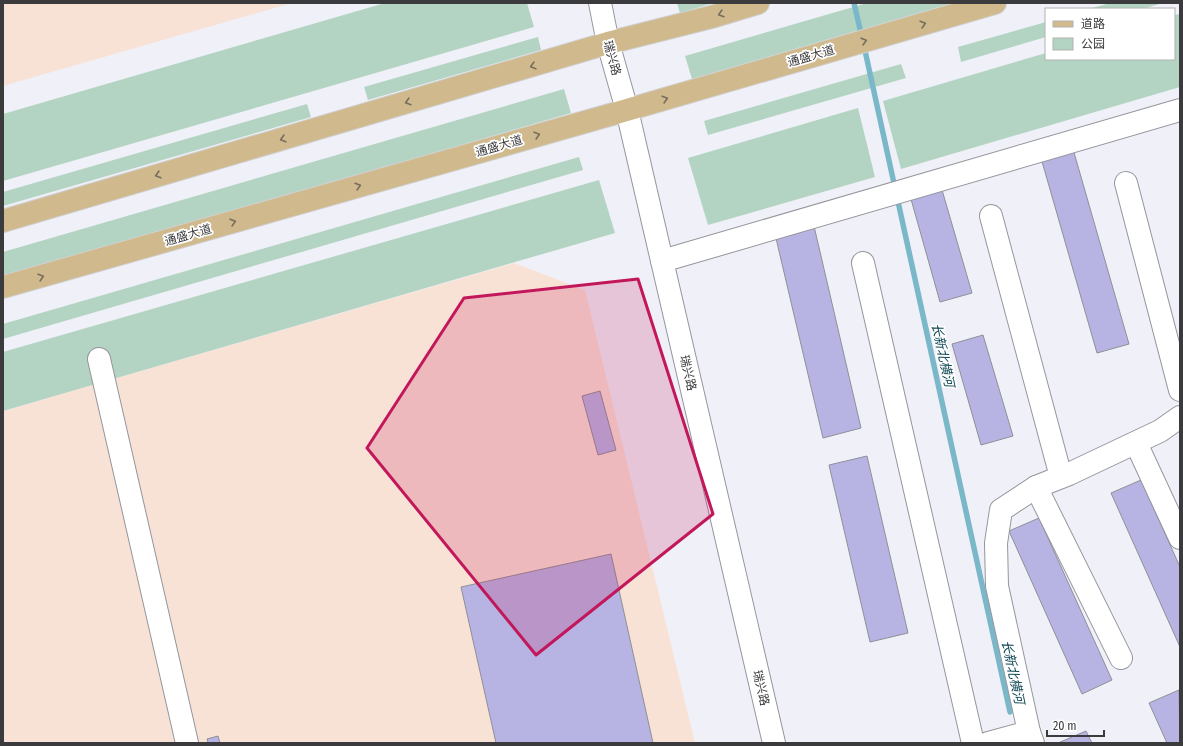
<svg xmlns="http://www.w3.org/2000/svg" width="1183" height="746" font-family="'Fira Sans Condensed','Noto Sans SC',sans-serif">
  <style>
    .industrial { fill: #f8e2d5 }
    .green { fill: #b3d4c2 }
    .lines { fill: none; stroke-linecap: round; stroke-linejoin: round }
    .stream { stroke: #7ab8c9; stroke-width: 5.5 }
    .building { fill: #b7b4e4; stroke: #8f8f97 }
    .minor-casing { stroke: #95959d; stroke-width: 24 }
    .major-casing { stroke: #d0d0d1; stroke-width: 24 }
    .minor { stroke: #fff; stroke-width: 22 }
    .major { stroke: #d0ba8d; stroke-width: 22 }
    .oneway { stroke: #776e5e }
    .marked { fill: #c2185b; fill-opacity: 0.2; stroke: #c2185b; stroke-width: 3; stroke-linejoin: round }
    .labels { text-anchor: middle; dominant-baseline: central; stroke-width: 3.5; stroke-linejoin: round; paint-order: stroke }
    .street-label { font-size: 12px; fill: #3b3b3e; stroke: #fff }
    .water-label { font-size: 13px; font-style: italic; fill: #0c4552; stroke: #fff }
  </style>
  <rect width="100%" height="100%" fill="#f0f0f8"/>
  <!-- industrial -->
  <g class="industrial">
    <polygon points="3,3 292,3 3,86"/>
    <polygon points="514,263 585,290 695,743 3,743 3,411"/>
  </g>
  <!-- green -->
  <g class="green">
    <polygon points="385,3 527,3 534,27 3,181 3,114"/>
    <polygon points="677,3 713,3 680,13"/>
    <polygon points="867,3 953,3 692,79 685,56"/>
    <polygon points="1110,3 1163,3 1142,9 1089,9"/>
    <polygon points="1180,14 1180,87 901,169 883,101 1046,53 1046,59 1174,59 1174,15"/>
    <polygon points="1046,22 1046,37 961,62 958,47"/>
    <polygon points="538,37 541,50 368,100 364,87"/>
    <polygon points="901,64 906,78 708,135 704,121"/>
    <polygon points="564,89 571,113 3,278 3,252"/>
    <polygon points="307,104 311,117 3,206 3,192"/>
    <polygon points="858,108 875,177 708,225 688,158"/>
    <polygon points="579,157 583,170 3,339 3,324"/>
    <polygon points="599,180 615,233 3,411 3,352"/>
  </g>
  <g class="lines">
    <!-- stream -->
    <g class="stream">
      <polyline points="854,3 862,38"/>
      <polyline points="864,46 895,188"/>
      <polyline points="897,197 1010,712"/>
    </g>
  </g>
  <!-- building -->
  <g class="building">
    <polygon points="1073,149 1129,344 1097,353 1041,158"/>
    <polygon points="940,183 972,293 940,302 909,192"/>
    <polygon points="814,226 861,428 823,438 775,234"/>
    <polygon points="983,335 1013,436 981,445 952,344"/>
    <polygon points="600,391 616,450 598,455 582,396"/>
    <polygon points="867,456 908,633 870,642 829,465"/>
    <polygon points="1141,480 1180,567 1180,647 1111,493"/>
    <polygon points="1039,518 1112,680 1082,694 1009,531"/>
    <polygon points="611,554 653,743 496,743 461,587"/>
    <polygon points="1179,690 1180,743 1167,743 1149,703"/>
    <polygon points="1086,731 1092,743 1058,743"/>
    <polygon points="218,736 220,743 208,743 207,739"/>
  </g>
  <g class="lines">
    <!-- minor casing -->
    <g class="minor-casing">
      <g id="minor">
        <polyline points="600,3 608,43 627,110 774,743"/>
        <polyline points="1126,183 1180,390"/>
        <polyline points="991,216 1061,477"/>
        <polyline points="662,261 1180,110"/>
        <polyline points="863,263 973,743"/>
        <polyline points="99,359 187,743"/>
        <polyline points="1136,443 1180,538"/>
        <polyline points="1036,487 1121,658"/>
        <polyline points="1029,732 997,586 996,543 1001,510 1036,487 1069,474 1160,431 1180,417"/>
        <polyline points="988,743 1029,732 1033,743"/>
      </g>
    </g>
    <!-- major casing -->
    <g class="major-casing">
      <g id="major">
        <polyline points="3,221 608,43 715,16 758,3"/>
        <polyline points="3,287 613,114 995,3"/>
      </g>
    </g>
    <!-- minor -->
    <use href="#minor" class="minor"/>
    <!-- major -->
    <use href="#major" class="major"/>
  </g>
  <!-- one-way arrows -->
  <defs><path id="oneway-chevron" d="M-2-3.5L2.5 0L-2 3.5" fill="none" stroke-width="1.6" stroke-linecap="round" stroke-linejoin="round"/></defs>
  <g class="oneway">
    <use href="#oneway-chevron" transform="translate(721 14) rotate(163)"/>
    <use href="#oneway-chevron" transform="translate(923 24) rotate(-16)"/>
    <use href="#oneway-chevron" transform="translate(864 41) rotate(-16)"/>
    <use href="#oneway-chevron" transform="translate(533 66) rotate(164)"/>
    <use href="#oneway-chevron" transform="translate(665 99) rotate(-16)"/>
    <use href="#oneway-chevron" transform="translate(408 102) rotate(164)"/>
    <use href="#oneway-chevron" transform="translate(537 135) rotate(-16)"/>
    <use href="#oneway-chevron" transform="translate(283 139) rotate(164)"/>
    <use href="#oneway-chevron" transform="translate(158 175) rotate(164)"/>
    <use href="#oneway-chevron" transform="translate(358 186) rotate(-16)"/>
    <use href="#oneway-chevron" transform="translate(233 222) rotate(-16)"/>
    <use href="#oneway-chevron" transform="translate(41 277) rotate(-16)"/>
  </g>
  <!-- marked area -->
  <path class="marked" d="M 638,279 L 713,514 L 536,655 L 367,448 L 464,298 Z"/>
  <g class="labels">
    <!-- street labels -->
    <g class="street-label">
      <text transform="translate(811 56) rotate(-16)">通盛大道</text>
      <text transform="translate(612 58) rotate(75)">瑞兴路</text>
      <text transform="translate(499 146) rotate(-16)">通盛大道</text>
      <text transform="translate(188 235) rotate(-16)">通盛大道</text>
      <text transform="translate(688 373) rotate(77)">瑞兴路</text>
      <text transform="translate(761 688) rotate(77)">瑞兴路</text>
    </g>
    <!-- water labels -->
    <g class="water-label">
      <text transform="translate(943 355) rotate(78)">长新北横河</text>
      <text transform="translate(1013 672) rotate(78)">长新北横河</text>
    </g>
  </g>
  <!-- border -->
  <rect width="1183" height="746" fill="none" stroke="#3b3b3e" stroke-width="8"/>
  <!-- legend -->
  <rect x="1045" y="8" width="130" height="52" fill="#ffffff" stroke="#b1b1b2"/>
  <rect x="1053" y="21" width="20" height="6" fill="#d0ba8d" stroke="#b1b1b2"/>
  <text x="1081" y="28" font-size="12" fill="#3b3b3e">道路</text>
  <rect x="1053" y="38" width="20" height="12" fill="#b3d4c2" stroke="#b1b1b2"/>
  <text x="1081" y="48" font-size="12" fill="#3b3b3e">公园</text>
  <!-- scale -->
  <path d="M1047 730v6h57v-6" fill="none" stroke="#3b3b3e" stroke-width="2"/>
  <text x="1053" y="730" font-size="12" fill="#3b3b3e" stroke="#ffffff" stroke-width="3" paint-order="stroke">20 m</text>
</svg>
